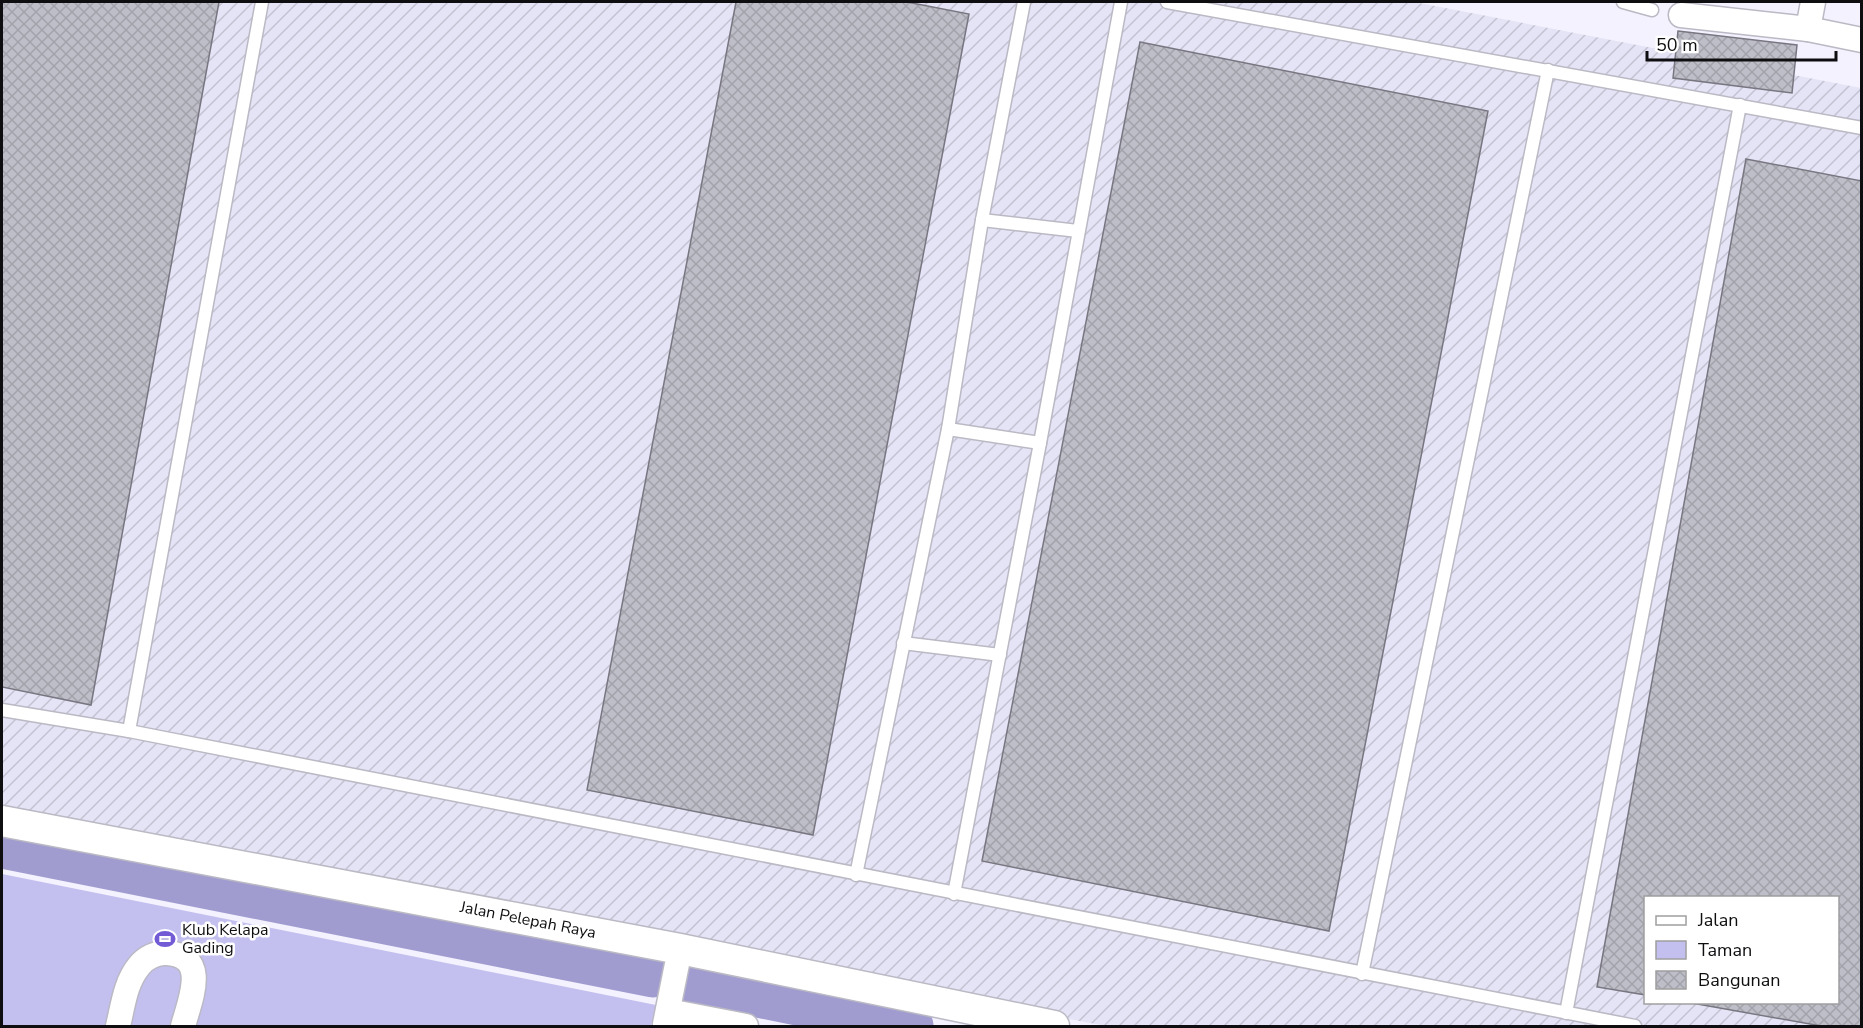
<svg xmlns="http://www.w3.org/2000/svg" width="1863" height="1028" font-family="'Nunito Sans',sans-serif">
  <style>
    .industrial { fill: url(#industrial-furrows); fill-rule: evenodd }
    .green { fill: #c3c0f0 }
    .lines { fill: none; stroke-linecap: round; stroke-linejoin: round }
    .river { stroke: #a09cd0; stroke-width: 45 }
    .building { fill: url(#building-cross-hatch); stroke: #787781; stroke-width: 1.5 }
    .service-casing { stroke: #bab9c4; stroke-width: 15 }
    .minor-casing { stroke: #bab9c4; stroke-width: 27 }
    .tertiary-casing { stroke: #bab9c4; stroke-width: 33 }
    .service { stroke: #fff; stroke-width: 12 }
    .minor { stroke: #fff; stroke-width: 24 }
    .tertiary { stroke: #fff; stroke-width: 30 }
    .labels { text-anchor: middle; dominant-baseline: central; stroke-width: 5; stroke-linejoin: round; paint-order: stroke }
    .street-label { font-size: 16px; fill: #0e0e11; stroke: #fff }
    .poi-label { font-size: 16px; fill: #0e0e11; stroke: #fff; text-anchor: start }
  </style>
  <defs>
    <pattern id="industrial-furrows" width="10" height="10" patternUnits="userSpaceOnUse" patternTransform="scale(1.5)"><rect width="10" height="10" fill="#e5e4f6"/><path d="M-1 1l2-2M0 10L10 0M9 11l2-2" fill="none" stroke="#c3c2d2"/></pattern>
    <pattern id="building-cross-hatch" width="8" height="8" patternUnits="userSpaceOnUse" patternTransform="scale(1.5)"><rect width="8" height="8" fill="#bebec8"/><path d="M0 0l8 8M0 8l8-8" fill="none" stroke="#a2a2ab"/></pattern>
  </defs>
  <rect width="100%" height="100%" fill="#f3f2fe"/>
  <!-- industrial -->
  <path class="industrial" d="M 2,2 L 1414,2 L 1861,88 L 1861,1026 L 1106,1026 L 124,839 L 2,814 ZM 1646,898 L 1838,898 L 1838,1002 L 1646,1002 Z"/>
  <!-- green -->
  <polygon class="green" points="2,874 656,1005 651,1026 2,1026"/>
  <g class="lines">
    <!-- river -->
    <g class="river">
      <polyline points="2,846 653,975"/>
      <polyline points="694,982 911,1026"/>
    </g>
  </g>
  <!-- building -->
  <g class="building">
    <polygon points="2,2 219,2 91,705 2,687"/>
    <polygon points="736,2 907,2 969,14 813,835 587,790"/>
    <polygon points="1678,31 1797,45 1792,93 1673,78"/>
    <polygon points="1140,42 1488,111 1329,931 982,861"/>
    <polygon points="1746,159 1862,181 1862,1026 1821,1026 1686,1002 1838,1002 1838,898 1646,898 1646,995 1597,987"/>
  </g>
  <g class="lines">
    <!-- service casing -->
    <g class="service-casing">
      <g id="service">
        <polyline points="1167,2 1862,128"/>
        <polyline points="1623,2 1652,10"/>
        <polyline points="982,220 1078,231"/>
        <polyline points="948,429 1040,443"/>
        <polyline points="903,643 1000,655"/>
        <polyline points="2,710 129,731 1635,1026"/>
        <polyline points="129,731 262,2"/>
        <polyline points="856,875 948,429 982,220 1024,2"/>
        <polyline points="954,894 1040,443 1121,2"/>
        <polyline points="1362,974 1548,70"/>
        <polyline points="1566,1013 1740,105"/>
      </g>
    </g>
    <!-- minor casing -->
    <g class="minor-casing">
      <g id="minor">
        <polyline points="1681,15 1808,29 1862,40"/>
        <polyline points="1808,29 1813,2"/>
        <polyline points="668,1011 746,1026"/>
        <polyline points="665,1024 680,949"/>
        <path d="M 118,1026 C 123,1006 125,983 139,966 C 145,958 157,952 167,953 C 210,956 190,1000 183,1026"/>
      </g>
    </g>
    <!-- tertiary casing -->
    <g class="tertiary-casing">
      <polyline id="tertiary" points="2,821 680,949 1054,1026"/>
    </g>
    <!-- service -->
    <use href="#service" class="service"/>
    <!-- minor -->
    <use href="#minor" class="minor"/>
    <!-- tertiary -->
    <use href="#tertiary" class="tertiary"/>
  </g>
  <!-- icons -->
  <defs>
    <g id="stadium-bare" transform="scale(1.62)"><path d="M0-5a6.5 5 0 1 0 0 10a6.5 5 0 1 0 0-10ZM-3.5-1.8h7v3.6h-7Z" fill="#725bd5" stroke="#fff" stroke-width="2.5" paint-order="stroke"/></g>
  </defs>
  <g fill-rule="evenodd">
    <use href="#stadium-bare" x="165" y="939"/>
  </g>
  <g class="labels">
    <!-- street labels -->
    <g class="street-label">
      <text transform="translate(528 920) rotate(11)">Jalan Pelepah Raya</text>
    </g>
    <!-- poi labels -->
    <g class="poi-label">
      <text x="182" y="930">Klub Kelapa<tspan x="182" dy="18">Gading</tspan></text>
    </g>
  </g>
  <!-- border -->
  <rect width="1863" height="1028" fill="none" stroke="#0e0e11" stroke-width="6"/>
  <!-- legend -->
  <rect x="1644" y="896" width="195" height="108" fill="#ffffff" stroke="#9f9fa0" stroke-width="1.5"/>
  <rect x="1656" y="916" width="30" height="9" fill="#ffffff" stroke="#9f9fa0" stroke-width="1.5"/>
  <text x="1698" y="926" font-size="18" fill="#0e0e11">Jalan</text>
  <rect x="1656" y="941" width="30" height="18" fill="#c3c0f0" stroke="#9f9fa0" stroke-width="1.5"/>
  <text x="1698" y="956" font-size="18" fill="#0e0e11">Taman</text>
  <rect x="1656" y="971" width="30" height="18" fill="url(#building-cross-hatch)" stroke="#9f9fa0" stroke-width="1.5"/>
  <text x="1698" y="986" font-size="18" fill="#0e0e11">Bangunan</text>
  <!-- scale -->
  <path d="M1647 51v9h189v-9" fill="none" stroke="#0e0e11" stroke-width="3"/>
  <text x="1656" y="51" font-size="18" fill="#0e0e11" stroke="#ffffff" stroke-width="4.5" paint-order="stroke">50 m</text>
</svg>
